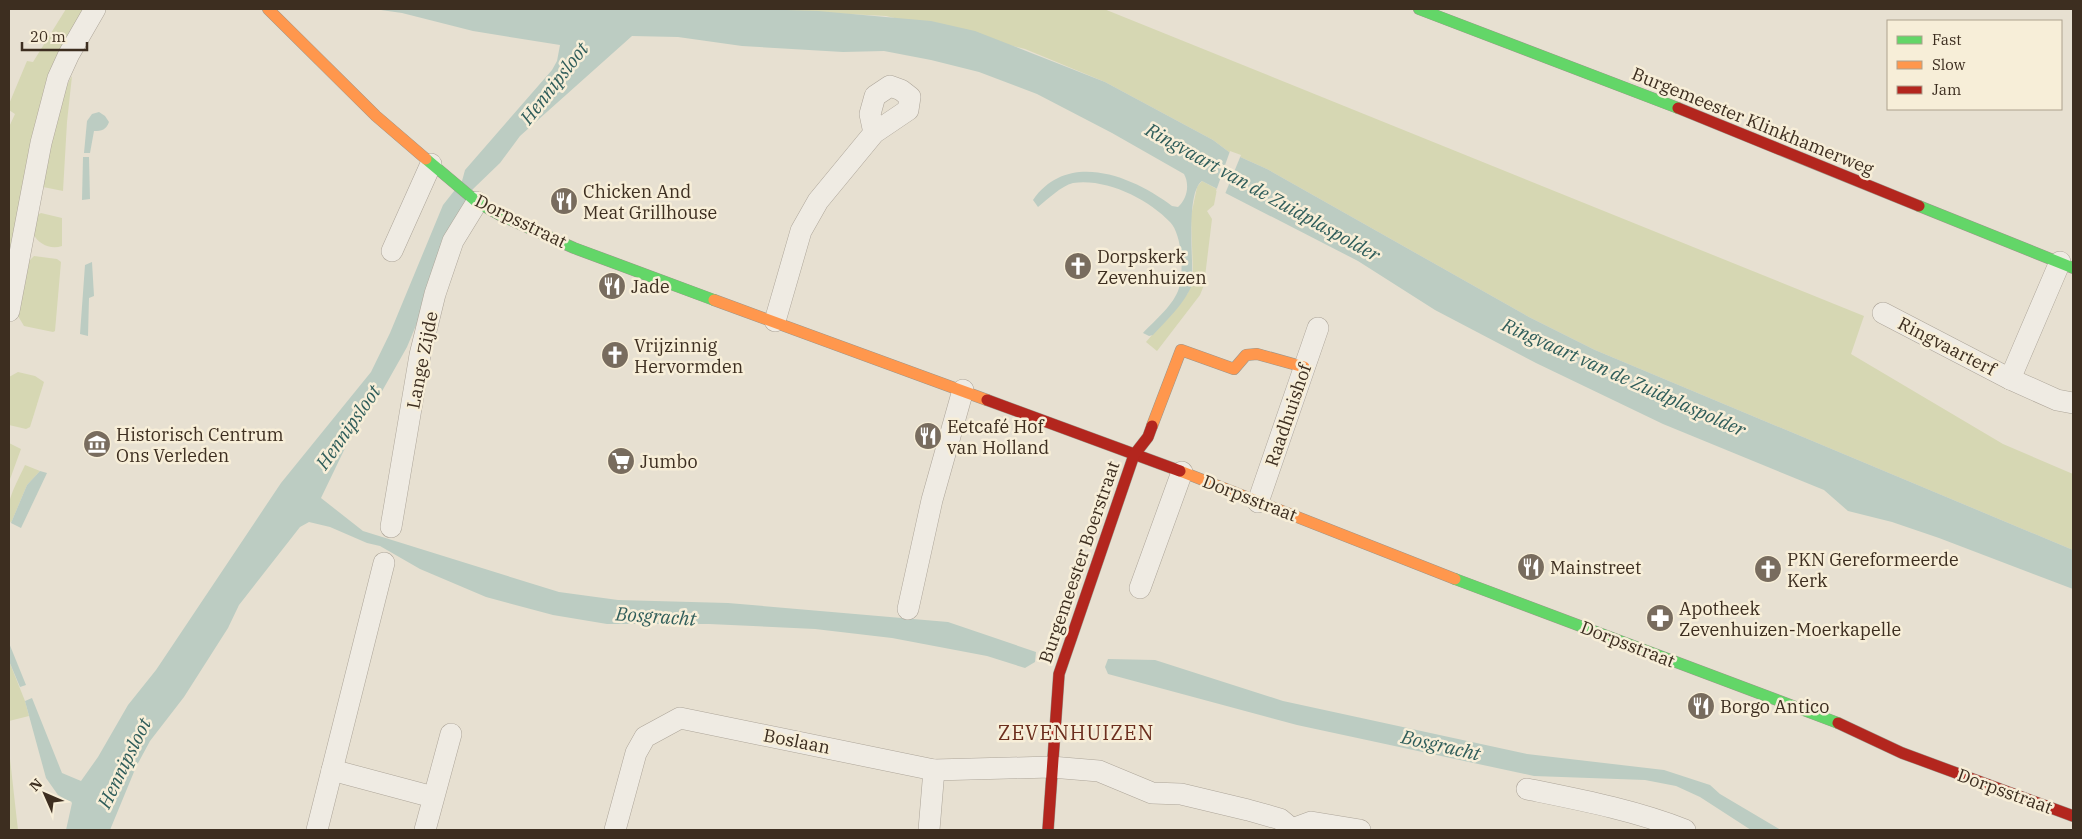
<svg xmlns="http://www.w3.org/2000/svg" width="2082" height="839" font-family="'IBM Plex Serif',serif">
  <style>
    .green { fill: #d6d7b3 }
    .water { fill: #bcccc2 }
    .pier { fill: #e7e0d1 }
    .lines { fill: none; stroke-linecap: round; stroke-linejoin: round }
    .street-casing { stroke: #ada599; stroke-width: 22 }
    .fast-casing { stroke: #9c958a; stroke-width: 12 }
    .slow-casing { stroke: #9c958a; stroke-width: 12 }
    .jam-casing { stroke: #9c958a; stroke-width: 12 }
    .street { stroke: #efebe3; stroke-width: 21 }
    .fast { stroke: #63d668; stroke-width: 11 }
    .slow { stroke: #ff974d; stroke-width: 11 }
    .jam { stroke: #b3261e; stroke-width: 11 }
    .labels { text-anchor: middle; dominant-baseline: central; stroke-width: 5; stroke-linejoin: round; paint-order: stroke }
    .street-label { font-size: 18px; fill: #3d2e20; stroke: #f7eed8 }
    .poi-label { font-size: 18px; fill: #3d2e20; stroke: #f7eed8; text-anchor: start }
    .water-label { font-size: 19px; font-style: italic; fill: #2f5d5a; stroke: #f7eed8 }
    .quarter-label { font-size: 20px; letter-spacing: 1px; fill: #6b2e1e; stroke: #f7eed8 }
  </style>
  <rect width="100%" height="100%" fill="#e7e0d1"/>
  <!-- green -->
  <g class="green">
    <polygon points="66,9 84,9 9,279 9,127 15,114 9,110 9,104 27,61 33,62"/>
    <polygon points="754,9 1104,9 1864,316 1851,354 2003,444 2073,474 2073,550 1595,350 1529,317 1267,169 1229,152 1213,140 1105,82 1025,49 886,16"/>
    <path d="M 72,76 L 67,122 L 63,191 L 43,187 C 48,160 57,97 72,76 Z"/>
    <polygon points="1202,181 1217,189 1214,205 1207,211 1212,219 1204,285 1200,295 1157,351 1146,342 1188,293 1193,274 1191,216 1197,187"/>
    <path d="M 41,213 L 62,218 L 62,246 C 50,250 39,244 33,234 L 36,216 Z"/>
    <polygon points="34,256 57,259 61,262 55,331 53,332 24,326 18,316 28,262"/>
    <polygon points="18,372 35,376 44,382 30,427 26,429 9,425 9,377"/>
    <polygon points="9,443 21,449 9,482"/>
    <path d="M 25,465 L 40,471 L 27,485 L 11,523 C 1,508 19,479 25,465 Z"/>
    <polygon points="9,661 25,701 29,716 9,721"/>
    <polygon points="9,750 18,830 9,830"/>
  </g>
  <!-- water -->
  <g class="water">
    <path d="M 374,9 L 754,9 L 818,11 L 931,21 L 975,31 L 1105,82 L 1213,140 L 1229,152 L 1267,169 L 1529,317 L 1595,350 L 2073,550 L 2073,589 L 1939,538 L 1892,522 L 1848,511 L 1824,490 L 1663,424 L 1536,363 L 1435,310 L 1358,261 L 1202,181 C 1185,193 1194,264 1192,285 C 1184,304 1167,320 1153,335 L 1149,336 L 1143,333 C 1155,320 1174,305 1179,288 C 1184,272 1182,234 1170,222 C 1148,199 1106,178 1073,183 C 1061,186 1048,199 1038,207 L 1033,200 C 1068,150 1132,176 1172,206 L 1178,207 C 1187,199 1190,185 1184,174 L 1112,133 L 1037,94 L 979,72 L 931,60 L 884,51 L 843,52 L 742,46 L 678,37 L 632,36 L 520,136 L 500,163 L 473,189 L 448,229 L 417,323 L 407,347 L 381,393 L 347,444 L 321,498 L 363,531 L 559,592 L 618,600 L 728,603 L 948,622 L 1036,652 L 1035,662 L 1025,668 L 987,656 L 892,638 L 815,629 L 709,624 L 607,624 L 553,615 L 486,597 L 420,569 L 380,546 L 367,543 L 330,527 L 309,522 L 300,527 L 239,605 L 228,628 L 184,697 L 150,741 L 136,767 L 110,830 L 66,830 L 72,803 L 58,795 L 46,778 L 25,701 L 32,698 L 62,773 L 81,781 L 98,757 L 128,705 L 156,670 L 281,483 L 371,372 L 390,333 L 443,205 L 462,181 L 465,170 L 552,70 L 557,61 L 560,45 L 473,31 L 402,13 Z"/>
    <path d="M 99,112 L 105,116 L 109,122 C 106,130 102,131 94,131 L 90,153 L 84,153 L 87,121 L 92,114 Z"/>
    <polygon points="83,157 89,157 90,199 82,200"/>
    <polygon points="92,262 94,296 89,298 88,336 80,334 85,265"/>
    <polygon points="40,471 47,473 21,528 11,523 27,485"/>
    <polygon points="9,643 26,685 20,687 9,661"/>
    <polygon points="1108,659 1155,660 1283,701 1527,754 1664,770 1710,785 1720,794 1781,830 1751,830 1700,797 1676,786 1645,780 1534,776 1297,725 1108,674 1105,667"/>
  </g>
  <!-- pier -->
  <polygon class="pier" points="1230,151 1241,155 1225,194 1216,191"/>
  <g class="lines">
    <!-- street casing -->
    <g class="street-casing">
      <g id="street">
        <polyline points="392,251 431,164"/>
        <polyline points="9,311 41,143 58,78 69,54 95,9"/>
        <polyline points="1883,313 2010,379 2057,400 2073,403"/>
        <polyline points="775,321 801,231 818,201 874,133 908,110 910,97 901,90 890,86 875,96 870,114 874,133"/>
        <polyline points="2010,379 2060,262"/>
        <polyline points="1258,502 1318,328"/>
        <polyline points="391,527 420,355 435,294 453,241 477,202"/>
        <polyline points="1140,588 1182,472"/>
        <polyline points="908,609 932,500 963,390"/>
        <polyline points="332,770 433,797"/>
        <path d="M 1527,789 C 1581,800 1634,810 1685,830"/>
        <polyline points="1292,829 1311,822 1360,830"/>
        <polyline points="317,830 384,563"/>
        <polyline points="425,830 451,734"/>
        <polyline points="615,830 636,753 645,737 680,718 934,770 1051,767 1099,771 1152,793 1181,794 1248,810 1280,819 1292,829"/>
        <polyline points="929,830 934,770"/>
      </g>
    </g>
    <!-- fast casing -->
    <g class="fast-casing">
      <g id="fast">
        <polyline points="1419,9 1678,108"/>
        <polyline points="426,159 477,202 500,215 574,248 714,300"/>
        <polyline points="1919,206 2073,268"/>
        <polyline points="1455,579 1838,723"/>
      </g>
    </g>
    <!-- slow casing -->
    <g class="slow-casing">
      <g id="slow">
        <polyline points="268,9 376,116 426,159"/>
        <polyline points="714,300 987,400"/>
        <polyline points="1152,426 1181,350 1234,369 1246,355 1257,354 1304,367"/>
        <polyline points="1180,471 1455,579"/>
      </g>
    </g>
    <!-- jam casing -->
    <g class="jam-casing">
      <g id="jam">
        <polyline points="1678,108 1919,206"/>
        <polyline points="987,400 1180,471"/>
        <polyline points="1838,723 1902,753 2073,816"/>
        <polyline points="1048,830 1059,674 1134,455 1148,437 1152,426"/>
      </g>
    </g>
    <!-- street -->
    <use href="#street" class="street"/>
    <!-- fast -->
    <use href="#fast" class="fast"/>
    <!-- slow -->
    <use href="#slow" class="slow"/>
    <!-- jam -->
    <use href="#jam" class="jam"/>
  </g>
  <!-- icons -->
  <defs>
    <g id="restaurant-disc" transform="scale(1.4375)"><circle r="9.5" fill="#786c5e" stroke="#f7eed8"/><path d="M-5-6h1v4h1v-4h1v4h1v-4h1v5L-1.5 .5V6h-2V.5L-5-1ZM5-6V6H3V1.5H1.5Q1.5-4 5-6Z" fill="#fff"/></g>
    <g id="church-disc" transform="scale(1.4375)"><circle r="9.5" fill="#786c5e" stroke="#f7eed8"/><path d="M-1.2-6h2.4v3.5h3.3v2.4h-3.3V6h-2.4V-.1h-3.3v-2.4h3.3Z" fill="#fff"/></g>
    <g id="museum-disc" transform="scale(1.4375)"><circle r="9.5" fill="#786c5e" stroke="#f7eed8"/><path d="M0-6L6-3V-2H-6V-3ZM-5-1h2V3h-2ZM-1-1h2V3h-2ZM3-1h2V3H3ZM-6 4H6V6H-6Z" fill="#fff"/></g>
    <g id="supermarket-disc" transform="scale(1.4375)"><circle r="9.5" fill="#786c5e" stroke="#f7eed8"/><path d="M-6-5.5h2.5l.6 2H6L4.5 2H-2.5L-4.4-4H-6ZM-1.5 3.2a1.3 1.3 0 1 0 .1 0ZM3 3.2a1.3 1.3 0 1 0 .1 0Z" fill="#fff"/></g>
    <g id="pharmacy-disc" transform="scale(1.4375)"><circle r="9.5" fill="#786c5e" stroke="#f7eed8"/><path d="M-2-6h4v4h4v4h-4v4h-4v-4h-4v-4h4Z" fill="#fff"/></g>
  </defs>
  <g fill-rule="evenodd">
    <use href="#restaurant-disc" x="564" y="201"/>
    <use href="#church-disc" x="1078" y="266"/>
    <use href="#restaurant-disc" x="612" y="286"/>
    <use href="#church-disc" x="615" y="355"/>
    <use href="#restaurant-disc" x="928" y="436"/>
    <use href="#museum-disc" x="97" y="444"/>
    <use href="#supermarket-disc" x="621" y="461"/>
    <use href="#restaurant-disc" x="1531" y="567"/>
    <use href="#church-disc" x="1768" y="569"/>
    <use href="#pharmacy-disc" x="1660" y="618"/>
    <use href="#restaurant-disc" x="1701" y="706"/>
  </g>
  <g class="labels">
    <!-- street labels -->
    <g class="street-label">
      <text transform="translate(1753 121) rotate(22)">Burgemeester Klinkhamerweg</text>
      <text transform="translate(521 221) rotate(26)">Dorpsstraat</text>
      <text transform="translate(1947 346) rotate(27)">Ringvaarterf</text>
      <text transform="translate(422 360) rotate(-79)">Lange Zijde</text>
      <text transform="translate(1288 415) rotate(-71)">Raadhuishof</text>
      <text transform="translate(1250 498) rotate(21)">Dorpsstraat</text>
      <text transform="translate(1079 562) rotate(-71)">Burgemeester Boerstraat</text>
      <text transform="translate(1628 644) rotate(21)">Dorpsstraat</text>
      <text transform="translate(797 741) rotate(11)">Boslaan</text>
      <text transform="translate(2005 791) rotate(20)">Dorpsstraat</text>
    </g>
    <!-- poi labels -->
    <g class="poi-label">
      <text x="583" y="191">Chicken And<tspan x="583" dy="21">Meat Grillhouse</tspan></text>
      <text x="1097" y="256">Dorpskerk<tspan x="1097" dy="21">Zevenhuizen</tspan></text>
      <text x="631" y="286">Jade</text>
      <text x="634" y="345">Vrijzinnig<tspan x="634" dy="21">Hervormden</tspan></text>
      <text x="947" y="426">Eetcafé Hof<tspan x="947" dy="21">van Holland</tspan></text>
      <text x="116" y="434">Historisch Centrum<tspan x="116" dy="21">Ons Verleden</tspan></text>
      <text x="640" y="461">Jumbo</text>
      <text x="1787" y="559">PKN Gereformeerde<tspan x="1787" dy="21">Kerk</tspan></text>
      <text x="1550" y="567">Mainstreet</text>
      <text x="1679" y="608">Apotheek<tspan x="1679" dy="21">Zevenhuizen-Moerkapelle</tspan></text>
      <text x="1720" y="706">Borgo Antico</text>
    </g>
    <!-- water labels -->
    <g class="water-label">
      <text transform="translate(554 83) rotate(-52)">Hennipsloot</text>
      <text transform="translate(1263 192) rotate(29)">Ringvaart van de Zuidplaspolder</text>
      <text transform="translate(1624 377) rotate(24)">Ringvaart van de Zuidplaspolder</text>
      <text transform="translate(348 427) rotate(-55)">Hennipsloot</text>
      <text transform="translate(656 616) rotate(4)">Bosgracht</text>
      <text transform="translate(1441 745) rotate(13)">Bosgracht</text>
      <text transform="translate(124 763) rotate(-64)">Hennipsloot</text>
    </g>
    <!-- quarter labels -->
    <g class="quarter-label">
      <text x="1076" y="732">ZEVENHUIZEN</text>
    </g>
  </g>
  <!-- border -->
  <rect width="2082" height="839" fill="none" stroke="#3d2e20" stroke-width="20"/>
  <!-- legend -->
  <rect x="1887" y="20" width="175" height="90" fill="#f7eed8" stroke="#ada18e"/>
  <rect x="1897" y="36" width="25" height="8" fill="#63d668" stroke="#ada18e"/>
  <text x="1932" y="45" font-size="15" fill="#3d2e20">Fast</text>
  <rect x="1897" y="61" width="25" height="8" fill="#ff974d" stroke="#ada18e"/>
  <text x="1932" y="70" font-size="15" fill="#3d2e20">Slow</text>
  <rect x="1897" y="86" width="25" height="8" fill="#b3261e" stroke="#ada18e"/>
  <text x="1932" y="95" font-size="15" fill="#3d2e20">Jam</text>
  <!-- north arrow -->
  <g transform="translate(45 794) rotate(315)" stroke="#f7eed8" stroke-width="4" paint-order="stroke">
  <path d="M0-4L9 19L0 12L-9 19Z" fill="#3d2e20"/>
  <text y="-8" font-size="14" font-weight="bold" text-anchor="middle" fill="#3d2e20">N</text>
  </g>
  <!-- scale -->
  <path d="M22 42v8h65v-8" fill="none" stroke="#3d2e20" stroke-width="2.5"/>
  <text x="30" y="42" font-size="15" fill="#3d2e20" stroke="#f7eed8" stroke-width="4" paint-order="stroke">20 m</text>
</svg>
